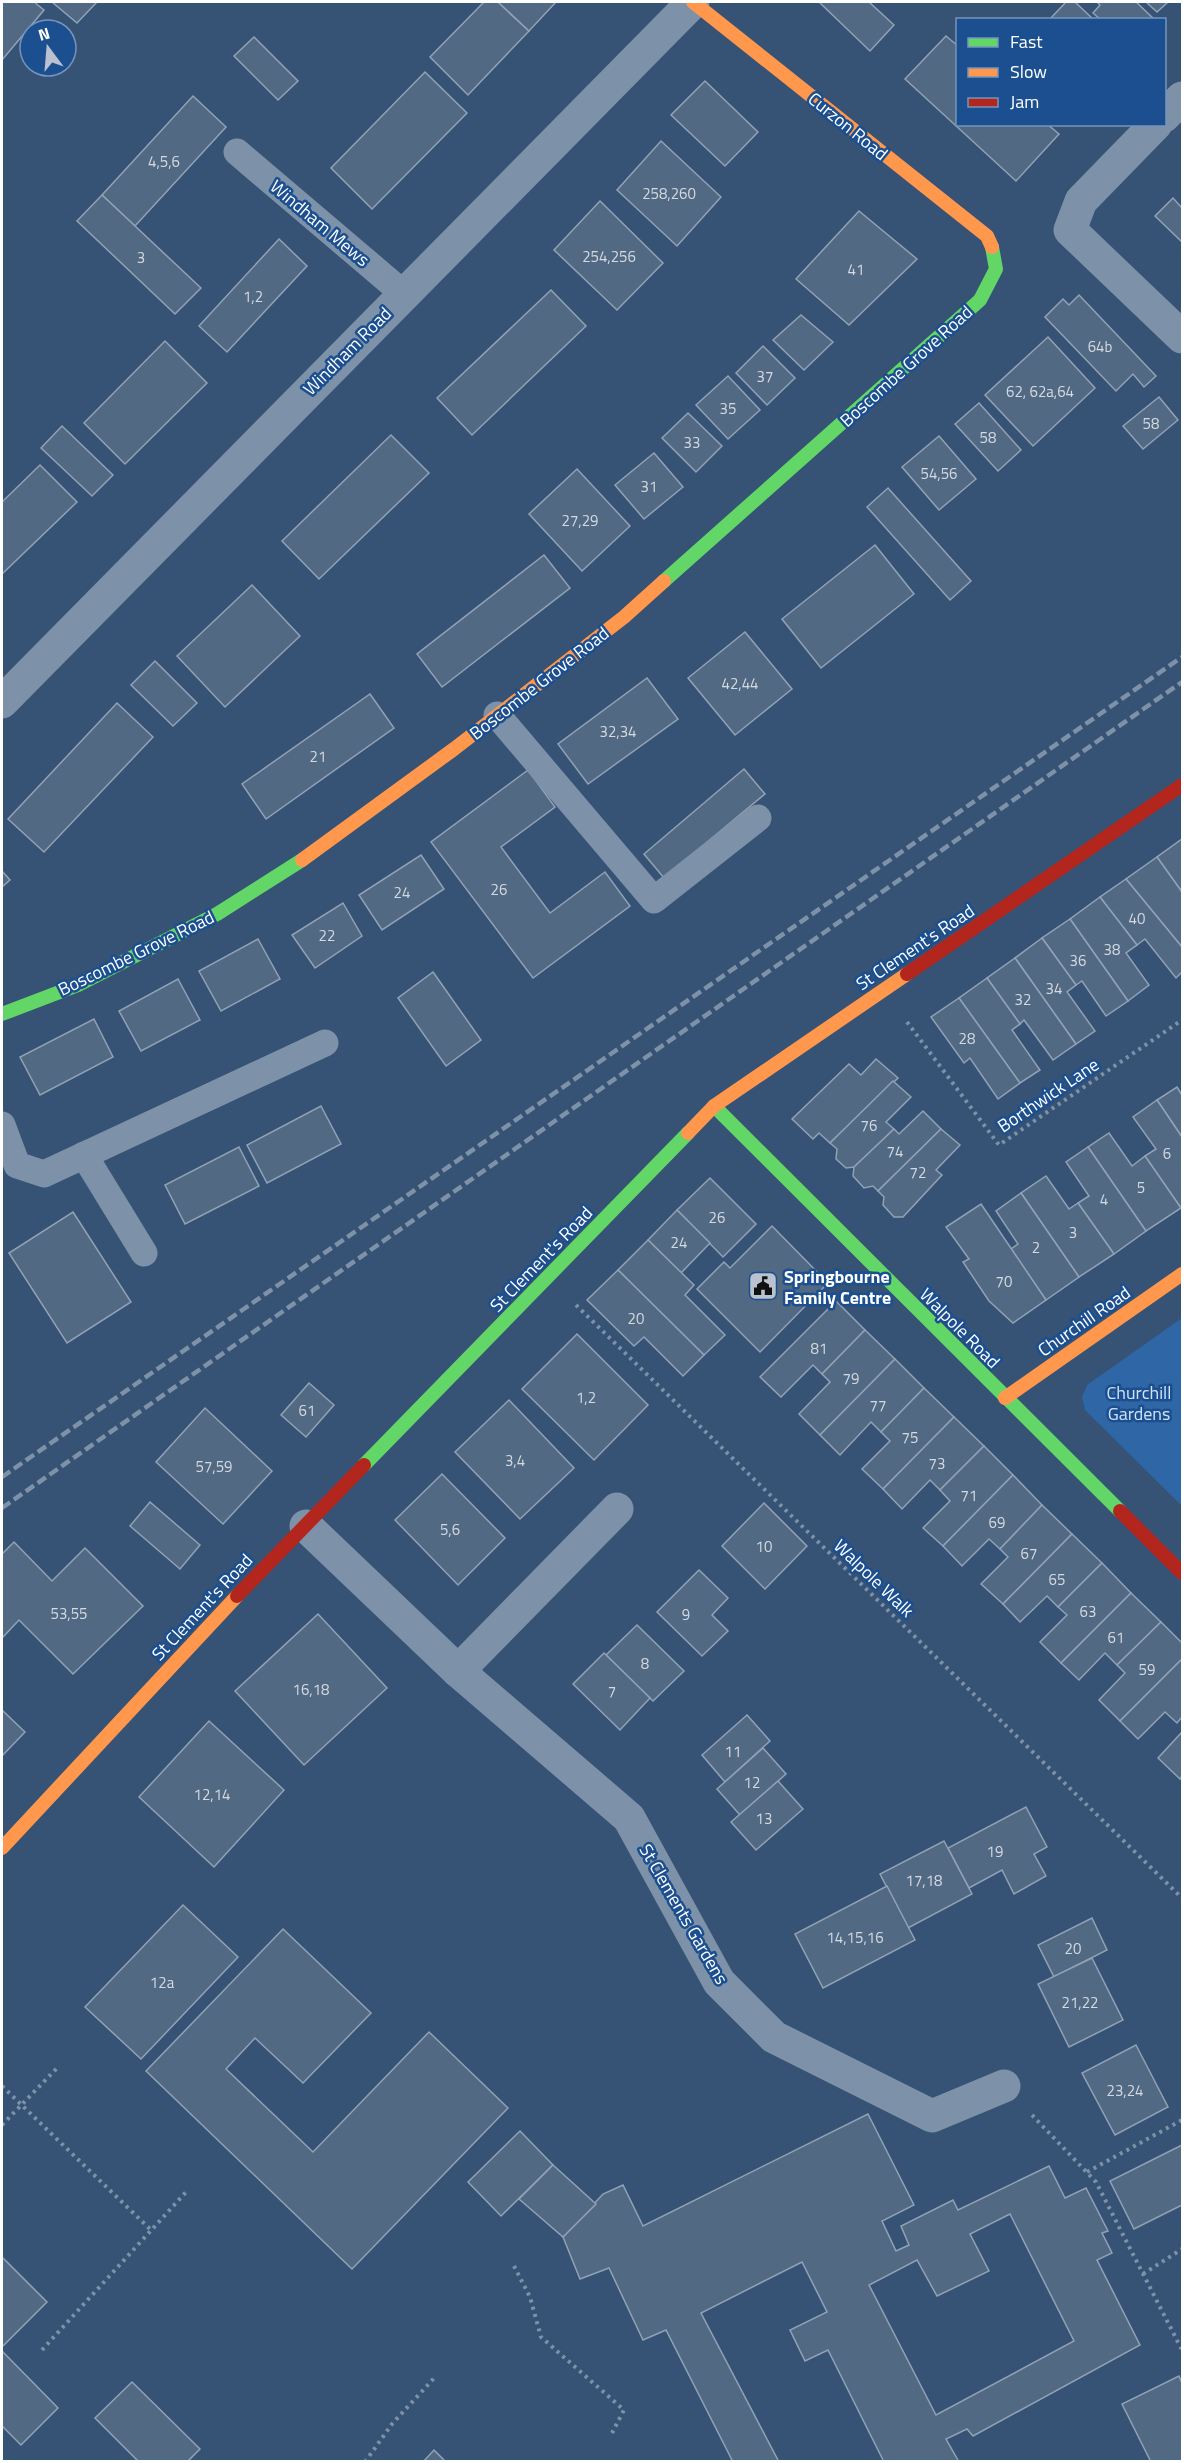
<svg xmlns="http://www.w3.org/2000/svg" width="1184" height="2463" font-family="'Titillium Web',sans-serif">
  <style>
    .green { fill: #2f66a5 }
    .building { fill: #526984; stroke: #92a2b6; stroke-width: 1.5; fill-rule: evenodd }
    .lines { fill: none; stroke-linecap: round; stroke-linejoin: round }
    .path { stroke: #7d92a8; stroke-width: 4; stroke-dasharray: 3 4.5; stroke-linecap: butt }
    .lane { stroke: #7d92a8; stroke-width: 27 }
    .street { stroke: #7d92a8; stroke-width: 33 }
    .fast { stroke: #63d668; stroke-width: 14 }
    .slow { stroke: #ff974d; stroke-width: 14 }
    .jam { stroke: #b3261e; stroke-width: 14 }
    .rail { stroke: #7e92a7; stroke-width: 4.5; stroke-dasharray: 10 4.5; stroke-linecap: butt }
    .labels { text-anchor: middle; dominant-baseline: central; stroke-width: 5; stroke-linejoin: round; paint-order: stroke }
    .number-label { font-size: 15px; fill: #d4dae0 }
    .street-label { font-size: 18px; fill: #fff; stroke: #1b4f8f }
    .poi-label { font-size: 18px; font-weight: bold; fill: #fff; stroke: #1b4f8f; text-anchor: start }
    .park-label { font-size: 18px; fill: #cfe3fa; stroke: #1b4f8f }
  </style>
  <rect width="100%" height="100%" fill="#365274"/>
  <!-- green -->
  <polygon class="green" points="1182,1318 1182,1506 1085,1410 1082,1397 1087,1385"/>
  <!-- building -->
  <g class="building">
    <polygon points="2,2 34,2 44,10 2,60"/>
    <polygon points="52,2 97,2 77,23"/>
    <polygon points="484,2 498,2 529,31 468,95 430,57"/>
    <polygon points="498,2 556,2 529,31"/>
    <polygon points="819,2 869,2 894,25 870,51"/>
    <polygon points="1066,2 1075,2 1094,20 1049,20"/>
    <polygon points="1097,2 1136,2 1155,20 1101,20 1093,13 1100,5"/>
    <polygon points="1146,2 1168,2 1157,12"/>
    <polygon points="946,36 958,46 958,124 1047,124 1059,134 1016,181 905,79"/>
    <polygon points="254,37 298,81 278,100 234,56"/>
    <polygon points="425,72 467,113 372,209 331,168"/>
    <polygon points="705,81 758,132 725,166 671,115"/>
    <polygon points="193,96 226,127 135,226 102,195"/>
    <polygon points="661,141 721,197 677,246 617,190"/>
    <polygon points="102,195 201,288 175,314 77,221"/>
    <polygon points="1173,198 1182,208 1182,242 1155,216"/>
    <polygon points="600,201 663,263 617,310 554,250"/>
    <polygon points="859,211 917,259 849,325 796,279"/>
    <polygon points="279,239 307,266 227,352 199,326"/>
    <polygon points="551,290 586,326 472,435 437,398"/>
    <polygon points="1079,295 1156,376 1144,387 1133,374 1116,391 1045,317 1063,299 1069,305"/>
    <polygon points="801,315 833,342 804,370 773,340"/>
    <polygon points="1048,337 1095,388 1033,446 985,395"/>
    <polygon points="165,341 207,383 125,464 84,423"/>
    <polygon points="763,346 795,378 767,405 736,373"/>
    <polygon points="728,376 760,410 728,439 696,405"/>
    <polygon points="1159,397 1178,420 1143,449 1123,426"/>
    <polygon points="979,403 1021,450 998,471 955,424"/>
    <polygon points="688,413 722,446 696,472 662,438"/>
    <polygon points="62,426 113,475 92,496 41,448"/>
    <polygon points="391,435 429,473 319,579 282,541"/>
    <polygon points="939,436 976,479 939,510 902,467"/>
    <polygon points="654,453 683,487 644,519 615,485"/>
    <polygon points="40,465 77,502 2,574 2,502"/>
    <polygon points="577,469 630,526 582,571 529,514"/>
    <polygon points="888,488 971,581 950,600 867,507"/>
    <polygon points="875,545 914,594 821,668 782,619"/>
    <polygon points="544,555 570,588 442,687 417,654"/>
    <polygon points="252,585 300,636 225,707 177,656"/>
    <polygon points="745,632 792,689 735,735 688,678"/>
    <polygon points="155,661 197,703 173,726 131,685"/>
    <polygon points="647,678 678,719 588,784 558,744"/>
    <polygon points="370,694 394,728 266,819 242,784"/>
    <polygon points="117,703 153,737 44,852 8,819"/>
    <polygon points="744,769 765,794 664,878 644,854"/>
    <polygon points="528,770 555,807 501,847 550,913 605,872 630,906 533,978 431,842"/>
    <polygon points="1182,839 1182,892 1157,857"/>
    <polygon points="421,855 444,889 382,930 359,895"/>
    <polygon points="1157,857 1182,892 1182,947 1126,879"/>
    <polygon points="2,871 10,880 2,887"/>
    <polygon points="1126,879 1182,947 1182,972 1176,978 1145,939 1137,945 1100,897"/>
    <polygon points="1100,897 1137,945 1126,953 1149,985 1128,1001 1070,919"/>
    <polygon points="343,903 362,936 315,968 292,935"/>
    <polygon points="1070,919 1128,1001 1106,1016 1082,981 1076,985 1042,938"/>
    <polygon points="1042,938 1076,985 1067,992 1095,1031 1076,1044 1015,958"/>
    <polygon points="258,939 280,979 221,1011 199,971"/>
    <polygon points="1015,958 1076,1044 1053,1060 1024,1020 1020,1024 987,978"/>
    <polygon points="433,972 481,1040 446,1066 398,998"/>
    <polygon points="987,978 1020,1024 1012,1030 1040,1070 1020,1083 959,998"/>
    <polygon points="178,979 200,1020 141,1051 119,1011"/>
    <polygon points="959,998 1020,1083 998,1099 970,1058 964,1063 931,1017"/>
    <polygon points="94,1019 113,1057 40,1095 20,1057"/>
    <polygon points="876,1059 898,1078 830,1143 819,1133 813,1139 792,1119 849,1064 861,1075"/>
    <polygon points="893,1081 911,1097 886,1122 894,1129 854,1167 846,1168 836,1159 837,1149 830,1143"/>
    <polygon points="1177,1087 1182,1095 1182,1137 1157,1100"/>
    <polygon points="1157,1100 1182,1137 1182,1206 1181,1208 1145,1156 1156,1149 1133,1117"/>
    <polygon points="321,1106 341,1144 267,1183 247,1145"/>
    <polygon points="923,1111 941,1129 878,1191 873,1186 864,1188 853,1176 854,1167 894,1129 899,1134"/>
    <polygon points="941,1129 960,1145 936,1170 942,1175 903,1217 894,1217 883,1205 884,1197 878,1191"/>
    <polygon points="1109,1133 1132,1166 1145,1156 1181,1208 1146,1231 1088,1147"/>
    <polygon points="239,1147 259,1186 185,1224 165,1185"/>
    <polygon points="1088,1147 1146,1231 1114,1254 1078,1203 1089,1196 1066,1162"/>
    <polygon points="1046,1176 1069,1209 1078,1203 1114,1254 1079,1277 1021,1193"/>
    <polygon points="710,1178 756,1224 723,1257 677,1210"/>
    <polygon points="1021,1193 1079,1277 1046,1300 1011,1249 1018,1244 996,1211"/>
    <polygon points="981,1204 1046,1300 1013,1323 989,1301 963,1262 969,1259 946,1227"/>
    <polygon points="677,1210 710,1243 681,1273 648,1240"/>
    <polygon points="73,1212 131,1302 67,1343 9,1253"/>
    <polygon points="772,1226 828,1283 760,1352 697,1289 724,1262 730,1268"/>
    <polygon points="648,1240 694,1285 685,1295 725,1335 704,1355 618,1270"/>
    <polygon points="618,1270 704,1355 683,1376 644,1337 634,1346 587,1300"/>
    <polygon points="836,1301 865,1330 822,1374 813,1365 781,1397 760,1377"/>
    <polygon points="865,1330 895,1359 820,1435 799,1414 830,1382 822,1374"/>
    <polygon points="577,1334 648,1405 594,1460 522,1389"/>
    <polygon points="895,1359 924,1388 881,1432 871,1422 840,1455 820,1435"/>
    <polygon points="309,1383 334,1405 306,1437 281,1415"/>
    <polygon points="924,1388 954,1417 883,1489 862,1469 890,1441 881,1432"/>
    <polygon points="509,1400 574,1468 520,1519 455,1452"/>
    <polygon points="205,1408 272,1471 223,1524 156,1462"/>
    <polygon points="954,1417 984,1446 940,1490 930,1480 902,1509 883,1489"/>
    <polygon points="984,1446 1013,1475 943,1546 923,1528 950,1501 940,1490"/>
    <polygon points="442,1474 505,1538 458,1585 395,1520"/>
    <polygon points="1013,1475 1042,1505 1000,1549 989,1539 962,1566 943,1546"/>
    <polygon points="150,1502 200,1545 180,1569 130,1526"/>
    <polygon points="764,1503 807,1546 765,1589 722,1546"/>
    <polygon points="1042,1505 1072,1534 1003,1604 981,1584 1008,1557 1000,1549"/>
    <polygon points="1072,1534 1102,1563 1058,1607 1047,1596 1020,1622 1003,1604"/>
    <polygon points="14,1542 52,1581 85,1548 143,1606 73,1674 19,1620 2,1638 2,1554"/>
    <polygon points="1102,1563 1131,1593 1061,1663 1040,1642 1067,1615 1058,1607"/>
    <polygon points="699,1570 728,1598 712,1615 728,1631 702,1656 657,1612"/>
    <polygon points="1131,1593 1161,1622 1117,1665 1105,1653 1079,1680 1061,1663"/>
    <polygon points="318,1614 387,1688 304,1765 235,1691"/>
    <polygon points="1161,1622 1182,1643 1182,1659 1120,1721 1099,1700 1125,1673 1117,1665"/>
    <polygon points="637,1625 684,1671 653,1701 606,1655"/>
    <polygon points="604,1653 650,1698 620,1730 573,1684"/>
    <polygon points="1182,1659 1182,1717 1177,1723 1165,1712 1138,1739 1120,1721"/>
    <polygon points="2,1710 25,1732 2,1756"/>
    <polygon points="747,1715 770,1741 725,1782 702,1755"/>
    <polygon points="209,1721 284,1790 214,1867 139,1797"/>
    <polygon points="1182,1732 1182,1776 1180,1779 1158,1758"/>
    <polygon points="763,1748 786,1774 740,1815 717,1789"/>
    <polygon points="778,1781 803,1809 756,1850 731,1822"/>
    <polygon points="1026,1807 1047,1847 1034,1854 1046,1876 1014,1894 1002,1870 969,1888 948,1848"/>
    <polygon points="944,1841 972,1894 908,1928 880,1874"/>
    <polygon points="887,1886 915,1940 823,1988 795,1934"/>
    <polygon points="183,1905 238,1957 141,2059 85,2007"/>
    <polygon points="1092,1918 1107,1950 1054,1977 1038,1945"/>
    <polygon points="283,1929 371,2013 303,2083 255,2038 226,2069 313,2152 429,2032 508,2108 352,2269 146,2071"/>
    <polygon points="1092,1958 1123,2020 1069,2047 1038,1984"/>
    <polygon points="1136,2045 1168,2107 1115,2135 1082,2073"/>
    <path d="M 868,2114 L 914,2205 L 882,2221 L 896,2251 L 909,2245 L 901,2226 L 953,2200 L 958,2210 L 1049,2166 L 1065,2198 L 1086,2188 L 1108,2231 L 1102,2233 L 1112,2253 L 1097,2260 L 1140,2345 L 973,2436 L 967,2429 L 946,2439 L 959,2462 L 884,2462 L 828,2350 L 805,2361 L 790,2330 L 827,2312 L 802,2262 L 701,2313 L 779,2462 L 733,2462 L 666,2330 L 643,2340 L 609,2268 L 580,2279 L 563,2237 L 603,2194 L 623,2185 L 643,2226 ZM 1010,2214 L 1074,2341 L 936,2415 L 869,2285 L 917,2260 L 937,2296 L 989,2271 L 970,2234 Z"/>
    <polygon points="520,2131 553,2165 501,2216 468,2182"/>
    <polygon points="1182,2145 1182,2205 1134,2229 1110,2181"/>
    <polygon points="553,2165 596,2204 563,2237 519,2199"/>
    <polygon points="2,2257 47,2302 2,2347"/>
    <polygon points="2,2351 58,2408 21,2445 2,2426"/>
    <polygon points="1179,2376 1182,2383 1182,2462 1151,2462 1122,2404"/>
    <polygon points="132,2382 200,2449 187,2462 139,2462 95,2418"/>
    <polygon points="434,2450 446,2462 423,2462"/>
  </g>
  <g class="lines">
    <!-- path -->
    <g class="path">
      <polyline points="907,1022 999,1145 1182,1020"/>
      <polyline points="576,1305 1182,1898"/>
      <polyline points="2,2086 152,2231"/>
      <polyline points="1032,2115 1096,2182 1182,2350"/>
      <polyline points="2,2125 59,2066"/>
      <polyline points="1087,2172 1182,2120"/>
      <polyline points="514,2266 530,2297 541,2337 624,2410 612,2433"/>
      <polyline points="1143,2274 1182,2249"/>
      <polyline points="42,2350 187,2191"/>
      <polyline points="365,2462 392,2424 436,2376"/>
    </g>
    <!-- lane -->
    <g class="lane">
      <polyline points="237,152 404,294"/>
      <polyline points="497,715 654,900 758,818"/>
      <polyline points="2,1125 17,1165 44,1174 325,1043"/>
      <polyline points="84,1155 144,1253"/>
    </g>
    <!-- street -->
    <g class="street">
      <polyline points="1164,116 1182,98"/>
      <polyline points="1156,124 1081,201 1070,230 1182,337"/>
      <polyline points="2,702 693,2"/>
      <polyline points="306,1526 458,1671 629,1818 719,1982 774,2037 932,2116 1004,2086"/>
      <polyline points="458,1671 617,1509"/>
    </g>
    <!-- fast -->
    <g class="fast">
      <polyline points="664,581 980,300 996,269 992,247"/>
      <polyline points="2,1014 78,985 217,914 302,860"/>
      <polyline points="714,1106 1120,1511"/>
      <polyline points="364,1465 688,1133"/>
    </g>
    <!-- slow -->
    <g class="slow">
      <polyline points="693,2 987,236 992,247"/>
      <polyline points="302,860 454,749 624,617 664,581"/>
      <polyline points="688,1133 714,1106 907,974"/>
      <polyline points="1005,1398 1182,1274"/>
      <polyline points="2,1848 237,1596"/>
    </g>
    <!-- jam -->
    <g class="jam">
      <polyline points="907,974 1182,785"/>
      <polyline points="1120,1511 1182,1573"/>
      <polyline points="237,1596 364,1465"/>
    </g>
    <!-- rail -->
    <g class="rail">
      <polyline points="2,1477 1182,657"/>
      <polyline points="2,1508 1182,682"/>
    </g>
  </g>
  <!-- icons -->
  <defs>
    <g id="civic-square" transform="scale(1.5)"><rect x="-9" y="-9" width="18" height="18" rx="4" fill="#b9c2ce" stroke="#1b4f8f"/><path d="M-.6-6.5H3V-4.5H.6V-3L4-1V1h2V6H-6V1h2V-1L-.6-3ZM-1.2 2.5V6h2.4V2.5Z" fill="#111"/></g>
  </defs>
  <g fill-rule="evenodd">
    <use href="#civic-square" x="763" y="1286"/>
  </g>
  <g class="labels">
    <!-- number labels -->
    <g class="number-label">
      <text x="164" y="161">4,5,6</text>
      <text x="669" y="193">258,260</text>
      <text x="609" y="256">254,256</text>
      <text x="141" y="257">3</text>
      <text x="856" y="269">41</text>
      <text x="253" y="296">1,2</text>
      <text x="1100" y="346">64b</text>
      <text x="765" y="376">37</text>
      <text x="1040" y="391">62, 62a,64</text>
      <text x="728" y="408">35</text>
      <text x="1151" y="423">58</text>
      <text x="988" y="437">58</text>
      <text x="692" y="442">33</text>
      <text x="939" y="473">54,56</text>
      <text x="649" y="486">31</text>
      <text x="580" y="520">27,29</text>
      <text x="740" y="683">42,44</text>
      <text x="618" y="731">32,34</text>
      <text x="318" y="756">21</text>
      <text x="499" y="889">26</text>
      <text x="402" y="892">24</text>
      <text x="1137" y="918">40</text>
      <text x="327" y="935">22</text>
      <text x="1112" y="949">38</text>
      <text x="1078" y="960">36</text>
      <text x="1054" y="988">34</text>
      <text x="1023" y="999">32</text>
      <text x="967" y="1038">28</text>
      <text x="869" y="1125">76</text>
      <text x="895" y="1151">74</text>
      <text x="1167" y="1153">6</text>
      <text x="918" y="1172">72</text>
      <text x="1141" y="1187">5</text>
      <text x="1104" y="1199">4</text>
      <text x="717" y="1217">26</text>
      <text x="1073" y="1232">3</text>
      <text x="679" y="1242">24</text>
      <text x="1036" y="1247">2</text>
      <text x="1004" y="1281">70</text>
      <text x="636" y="1318">20</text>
      <text x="819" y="1348">81</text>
      <text x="851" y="1378">79</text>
      <text x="586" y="1397">1,2</text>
      <text x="878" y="1405">77</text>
      <text x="307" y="1410">61</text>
      <text x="910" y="1437">75</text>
      <text x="515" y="1460">3,4</text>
      <text x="937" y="1463">73</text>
      <text x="214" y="1466">57,59</text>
      <text x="969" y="1495">71</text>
      <text x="997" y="1522">69</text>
      <text x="450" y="1529">5,6</text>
      <text x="764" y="1546">10</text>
      <text x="1029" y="1553">67</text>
      <text x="1057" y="1579">65</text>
      <text x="1088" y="1611">63</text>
      <text x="69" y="1613">53,55</text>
      <text x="686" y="1614">9</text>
      <text x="1116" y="1637">61</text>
      <text x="645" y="1663">8</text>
      <text x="1147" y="1669">59</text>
      <text x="311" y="1689">16,18</text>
      <text x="612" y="1691">7</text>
      <text x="733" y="1751">11</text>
      <text x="752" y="1782">12</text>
      <text x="212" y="1794">12,14</text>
      <text x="764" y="1818">13</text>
      <text x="995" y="1851">19</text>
      <text x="924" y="1880">17,18</text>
      <text x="855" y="1937">14,15,16</text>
      <text x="1073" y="1948">20</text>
      <text x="162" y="1982">12a</text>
      <text x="1080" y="2002">21,22</text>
      <text x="1125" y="2090">23,24</text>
    </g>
    <!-- street labels -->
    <g class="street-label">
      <text transform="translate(848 126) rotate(39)">Curzon Road</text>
      <text transform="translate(320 223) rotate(40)">Windham Mews</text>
      <text transform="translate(347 351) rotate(-45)">Windham Road</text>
      <text transform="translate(906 366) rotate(-42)">Boscombe Grove Road</text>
      <text transform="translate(539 683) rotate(-38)">Boscombe Grove Road</text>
      <text transform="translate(915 947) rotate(-34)">St Clement's Road</text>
      <text transform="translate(136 953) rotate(-26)">Boscombe Grove Road</text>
      <text transform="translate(1048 1095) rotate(-34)">Borthwick Lane</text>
      <text transform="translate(541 1259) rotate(-46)">St Clement's Road</text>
      <text transform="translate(1084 1321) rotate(-35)">Churchill Road</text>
      <text transform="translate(960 1328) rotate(45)">Walpole Road</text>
      <text transform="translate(874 1578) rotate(44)">Walpole Walk</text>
      <text transform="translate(202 1607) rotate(-47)">St Clement's Road</text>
      <text transform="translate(684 1914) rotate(60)">St Clements Gardens</text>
    </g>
    <!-- poi labels -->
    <g class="poi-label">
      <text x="784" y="1276">Springbourne<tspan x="784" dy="21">Family Centre</tspan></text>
    </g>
    <!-- park labels -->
    <g class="park-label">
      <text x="1139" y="1392">Churchill<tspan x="1139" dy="21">Gardens</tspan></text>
    </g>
  </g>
  <!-- border -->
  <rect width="1184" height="2463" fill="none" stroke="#ffffff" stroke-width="6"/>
  <!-- legend -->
  <rect x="956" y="18" width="210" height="108" fill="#1b4f8f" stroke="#7695bc" stroke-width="1.5"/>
  <rect x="968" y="38" width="30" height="9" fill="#63d668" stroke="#7695bc" stroke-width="1.5"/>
  <text x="1010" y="48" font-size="18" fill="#ffffff">Fast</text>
  <rect x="968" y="68" width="30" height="9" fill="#ff974d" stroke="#7695bc" stroke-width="1.5"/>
  <text x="1010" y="78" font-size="18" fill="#ffffff">Slow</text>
  <rect x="968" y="98" width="30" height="9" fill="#b3261e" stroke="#7695bc" stroke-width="1.5"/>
  <text x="1010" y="108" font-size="18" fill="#ffffff">Jam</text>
  <!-- north arrow -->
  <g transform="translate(48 48) rotate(344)"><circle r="28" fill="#1b4f8f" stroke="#7695bc" stroke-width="1.5"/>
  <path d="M0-4.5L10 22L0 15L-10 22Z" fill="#b9c2ce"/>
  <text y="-9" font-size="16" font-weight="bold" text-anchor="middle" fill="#ffffff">N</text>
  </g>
</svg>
